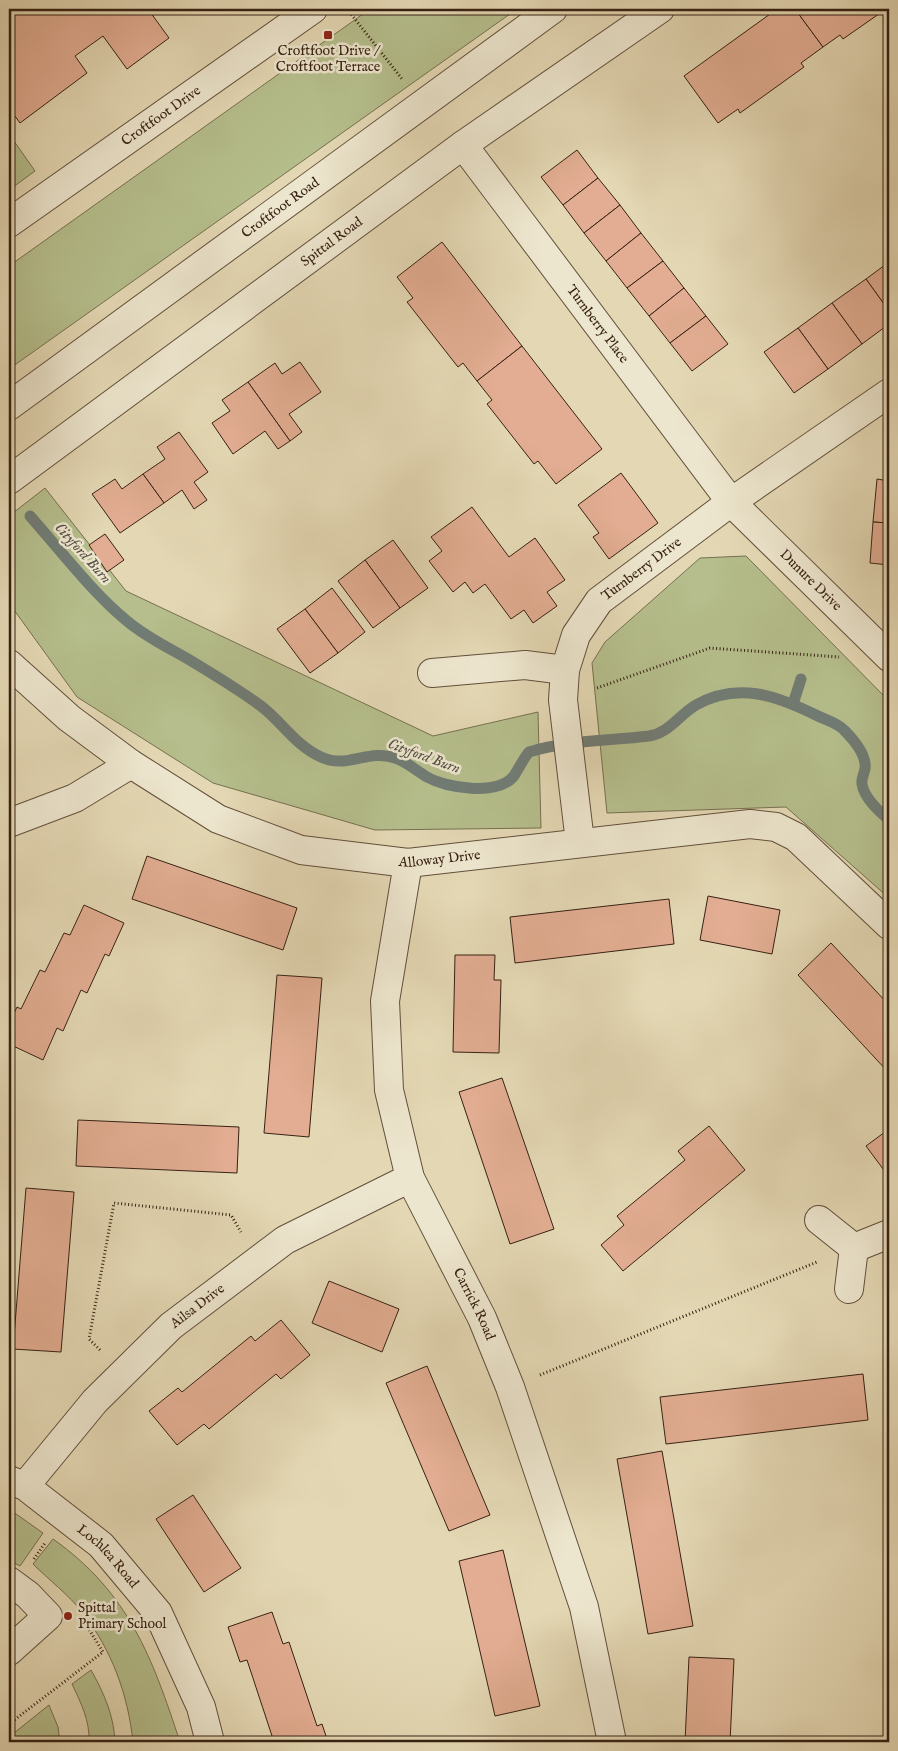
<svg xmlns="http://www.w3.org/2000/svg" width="898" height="1751" font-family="'IM FELL English',serif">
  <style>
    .green { fill: #b5be8c; stroke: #767050 }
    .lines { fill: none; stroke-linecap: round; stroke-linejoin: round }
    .stream { stroke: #717c75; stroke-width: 11 }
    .building { fill: #e2ad92; stroke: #372113 }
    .minor-casing { stroke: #624f3b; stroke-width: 30 }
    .path { stroke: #372113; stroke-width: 3; stroke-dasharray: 1 2.5; stroke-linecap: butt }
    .minor { stroke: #ede6ce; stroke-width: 28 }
    .poi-dot { fill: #8f2418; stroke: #ede6ce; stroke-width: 2 }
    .labels { text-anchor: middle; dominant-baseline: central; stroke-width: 5; stroke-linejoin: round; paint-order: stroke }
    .poi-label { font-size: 14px; fill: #372113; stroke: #ede6ce }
    .street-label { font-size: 14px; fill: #372113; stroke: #ede6ce }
    .water-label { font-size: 15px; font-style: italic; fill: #544e44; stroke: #ede6ce }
  </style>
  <rect width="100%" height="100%" fill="#e4d8b4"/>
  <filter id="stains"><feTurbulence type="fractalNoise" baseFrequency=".004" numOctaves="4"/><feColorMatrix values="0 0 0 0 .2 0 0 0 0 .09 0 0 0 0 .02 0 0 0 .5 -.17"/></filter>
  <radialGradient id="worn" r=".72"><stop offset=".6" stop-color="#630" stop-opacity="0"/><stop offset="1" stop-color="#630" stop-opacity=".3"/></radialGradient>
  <!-- green -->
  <g class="green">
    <polygon points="370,9 517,9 9,369 9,266"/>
    <polygon points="9,134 35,171 9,190"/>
    <polygon points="45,488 126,591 433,736 538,712 541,828 375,830 213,783 77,697 9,603 9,516"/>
    <polygon points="746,556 889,701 889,898 786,807 607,813 592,663 605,642 700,558"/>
    <polygon points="9,1509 43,1533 20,1566 9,1560"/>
    <path d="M 53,1539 C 129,1593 152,1657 180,1742 L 133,1742 C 128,1695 112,1650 82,1612 C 69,1595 49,1580 33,1564 Z"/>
    <path d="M 91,1670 C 104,1693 114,1716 115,1742 L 89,1742 C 90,1721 81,1703 72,1684 Z"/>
    <polygon points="49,1705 58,1727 60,1742 9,1742 9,1737"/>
  </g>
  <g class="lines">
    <!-- stream -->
    <g class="stream">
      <path d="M 30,516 C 61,551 91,591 127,621 C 146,637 167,647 188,659 C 213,674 238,689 261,706 C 282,722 296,746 321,757 C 349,770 367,747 398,759 C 408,763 417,771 427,777 C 447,788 496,796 513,777 C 517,772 523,759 529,752 C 568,740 609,741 649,736 C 669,733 679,715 696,705 C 738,681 778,696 818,716 C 826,720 838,723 844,730 C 853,739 867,755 865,769 C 864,774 861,779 862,784 C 864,798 879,811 889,820"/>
      <polyline points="793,704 801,679"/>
    </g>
  </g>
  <!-- building -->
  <g class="building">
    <polygon points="17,9 148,9 169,38 127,69 103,36 75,56 87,73 20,123 9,108 9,14"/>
    <polygon points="777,9 795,9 823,47 801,63 804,67 740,113 738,109 718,123 684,76"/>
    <polygon points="795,9 886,9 843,39 840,35 823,47"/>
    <polygon points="577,150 598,178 563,205 541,177"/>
    <polygon points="598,178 620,205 584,233 563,205"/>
    <polygon points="620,205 641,233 606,261 584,233"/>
    <polygon points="641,233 663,261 627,288 606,261"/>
    <polygon points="442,242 522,346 477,381 463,363 458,367 407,302 413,298 397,277"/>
    <polygon points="663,261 684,288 649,316 627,288"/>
    <polygon points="889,262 889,311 866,279"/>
    <polygon points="866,279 889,311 889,324 862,344 832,303"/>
    <polygon points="684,288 706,316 670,343 649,316"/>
    <polygon points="832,303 862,344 828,369 798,328"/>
    <polygon points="706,316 728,344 692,371 670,343"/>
    <polygon points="798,328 828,369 794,393 764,352"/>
    <polygon points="522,346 602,449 556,484 538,461 534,464 487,404 492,400 477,381"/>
    <polygon points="300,362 321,392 289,414 302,432 290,441 248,382 275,363 282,374"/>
    <polygon points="248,382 290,441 278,449 265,431 233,454 212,423 230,411 222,400"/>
    <polygon points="179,432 208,472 194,482 207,500 194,509 182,490 164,503 143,474 165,459 157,447"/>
    <polygon points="621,473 658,523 609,559 593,537 599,533 578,505"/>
    <polygon points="143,474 164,503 120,533 92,494 115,479 122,489"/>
    <polygon points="877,479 889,481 889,523 873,522"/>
    <polygon points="472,507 509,557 535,538 565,580 547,592 557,606 533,623 524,610 511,619 485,584 473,593 465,582 453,592 429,561 442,551 431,537"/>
    <polygon points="873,522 889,523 889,565 870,563"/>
    <polygon points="105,534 124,560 107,572 89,545"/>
    <polygon points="393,540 428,588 400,608 365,560"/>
    <polygon points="365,560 400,608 373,628 338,581"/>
    <polygon points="332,588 365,632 338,653 305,609"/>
    <polygon points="305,609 338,653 310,673 277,629"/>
    <polygon points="147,856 297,908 283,950 132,899"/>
    <polygon points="708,896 780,910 772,954 700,940"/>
    <polygon points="669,899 674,944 515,963 510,917"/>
    <polygon points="84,905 124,923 109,956 105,954 87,993 81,990 63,1031 57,1028 43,1060 9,1044 9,1024 17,1007 21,1009 40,970 45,972 64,933 70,935"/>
    <polygon points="831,943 889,1005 889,1073 798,975"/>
    <polygon points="455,955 495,955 494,980 501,980 499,1053 453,1052"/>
    <polygon points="277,975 322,978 309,1137 264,1133"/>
    <polygon points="502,1078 554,1229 510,1244 459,1092"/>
    <polygon points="78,1120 239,1127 237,1173 76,1166"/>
    <polygon points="709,1126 745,1170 623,1271 601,1245 624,1225 617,1216 685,1160 678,1151"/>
    <polygon points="889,1129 889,1177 866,1146"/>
    <polygon points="26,1188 74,1192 61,1352 13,1349"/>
    <polygon points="329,1281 399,1309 382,1352 312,1323"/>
    <polygon points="281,1320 310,1355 281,1379 276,1374 209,1429 204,1424 177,1445 149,1411 178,1388 182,1392 251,1336 255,1341"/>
    <polygon points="427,1366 490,1515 449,1531 386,1383"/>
    <polygon points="863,1374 868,1420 666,1444 660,1397"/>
    <polygon points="662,1451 693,1626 648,1634 617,1459"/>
    <polygon points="193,1495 241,1568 204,1592 156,1519"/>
    <polygon points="503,1550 540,1706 495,1716 459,1561"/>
    <polygon points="272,1612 283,1644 289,1642 317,1726 322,1724 328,1742 281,1740 274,1742 247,1660 240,1662 228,1627"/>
    <polygon points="689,1657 734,1659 730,1742 685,1742"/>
  </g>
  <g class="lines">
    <!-- minor casing -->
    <g class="minor-casing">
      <g id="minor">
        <path id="s1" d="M 463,145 L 731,502 L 889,657"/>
        <path id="s2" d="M 9,223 L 313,9"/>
        <path id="s3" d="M 9,406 L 553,9"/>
        <path id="s4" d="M 9,480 L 463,145 L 660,9"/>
        <path id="s5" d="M 9,664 L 69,718 L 131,764 L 218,819 L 301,850 L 408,863 L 750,824 L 776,827 L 796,837 L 889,925"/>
        <polyline points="432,673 525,665 565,670"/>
        <polyline points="9,823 75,798 131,764"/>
        <path id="s6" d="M 580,842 L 563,700 L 565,670 L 576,635 L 599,601 L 731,502 L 889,393"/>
        <path id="s7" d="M 408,863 L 385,1001 L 389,1090 L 410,1178 L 482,1318 L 510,1387 L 584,1607 L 612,1742"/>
        <polyline points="819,1220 854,1248 849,1289"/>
        <polyline points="854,1248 889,1234"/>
        <path id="s8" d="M 9,1480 L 25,1486 L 101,1545 L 158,1613 L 201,1707 L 210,1742"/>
        <path id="s9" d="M 25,1486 L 95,1401 L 171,1326 L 285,1240 L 410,1178"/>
        <polyline points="9,1581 28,1595 48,1616 9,1651"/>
      </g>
    </g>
    <!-- path -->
    <g class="path">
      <polyline points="347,9 402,79"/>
      <polyline points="597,688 710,648 839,657"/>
      <polyline points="100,1350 89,1339 114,1203 231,1215 241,1232"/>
      <polyline points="540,1375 817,1262"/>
      <polyline points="34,1559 45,1543"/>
      <polyline points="9,1724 103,1652 82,1618"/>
    </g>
    <!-- minor -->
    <use href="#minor" class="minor"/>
  </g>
  <!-- markers -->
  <g class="poi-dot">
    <rect x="323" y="30" width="10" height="10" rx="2.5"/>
    <circle cx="68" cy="1616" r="5"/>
  </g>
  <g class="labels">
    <!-- poi labels -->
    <g class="poi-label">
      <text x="328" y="51">Croftfoot Drive /<tspan x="328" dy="16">Croftfoot Terrace</tspan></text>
      <text x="78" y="1608" text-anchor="start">Spittal<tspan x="78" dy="16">Primary School</tspan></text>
    </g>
    <!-- street labels -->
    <g class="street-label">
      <text stroke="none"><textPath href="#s2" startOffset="186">Croftfoot Drive</textPath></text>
      <text stroke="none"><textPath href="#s3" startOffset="336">Croftfoot Road</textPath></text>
      <text stroke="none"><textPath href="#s4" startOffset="401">Spittal Road</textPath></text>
      <text stroke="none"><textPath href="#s1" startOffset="224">Turnberry Place</textPath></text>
      <text stroke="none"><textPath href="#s6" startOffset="304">Turnberry Drive</textPath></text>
      <text stroke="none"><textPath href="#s1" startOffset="558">Dunure Drive</textPath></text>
      <text stroke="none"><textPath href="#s5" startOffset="489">Alloway Drive</textPath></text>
      <text stroke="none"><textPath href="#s7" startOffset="461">Carrick Road</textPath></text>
      <text stroke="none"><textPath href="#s9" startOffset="250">Ailsa Drive</textPath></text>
      <text stroke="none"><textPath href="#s8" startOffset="126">Lochlea Road</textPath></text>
    </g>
    <!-- water labels -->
    <g class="water-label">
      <text transform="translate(83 553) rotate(48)">Cityford Burn</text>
      <text transform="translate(424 756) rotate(20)">Cityford Burn</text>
    </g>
  </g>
  <!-- margin -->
  <rect width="898" height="1751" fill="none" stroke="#e4d8b4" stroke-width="30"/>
  <rect x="10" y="10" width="878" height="1731" fill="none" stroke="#372113" stroke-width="2.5"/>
  <rect x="15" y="15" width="868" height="1721" fill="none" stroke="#372113"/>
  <rect width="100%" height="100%" filter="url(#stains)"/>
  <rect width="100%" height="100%" fill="url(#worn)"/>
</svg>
